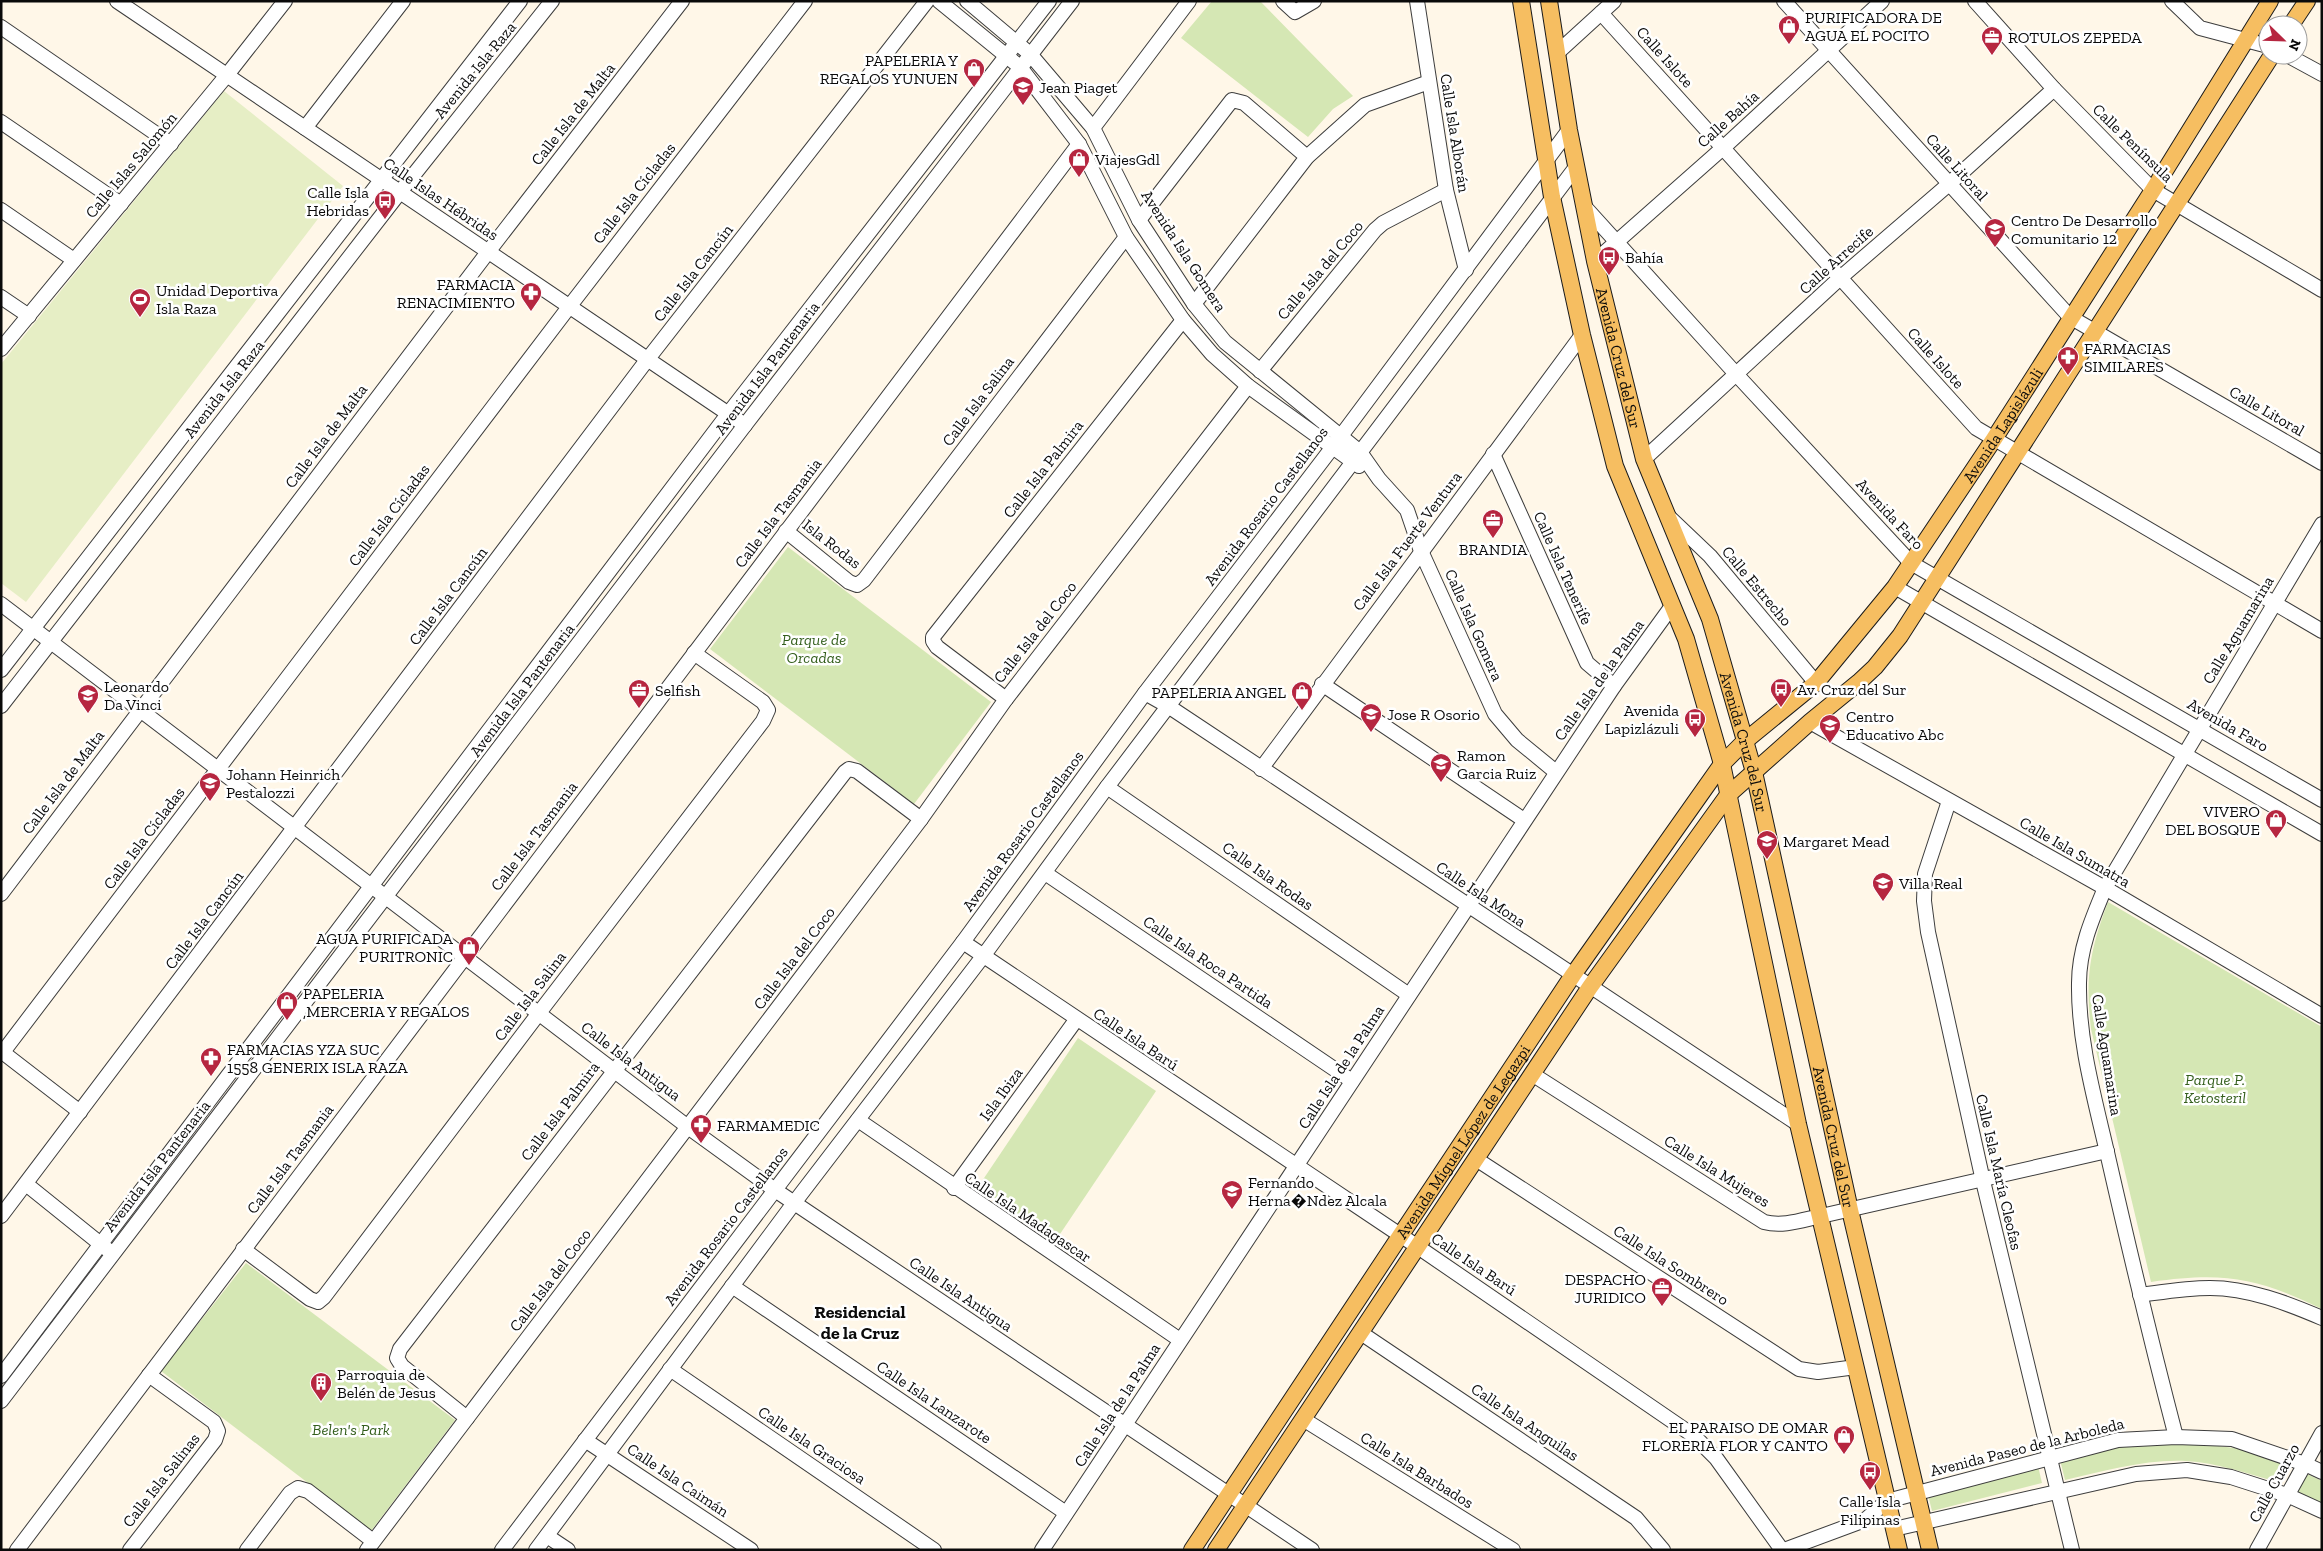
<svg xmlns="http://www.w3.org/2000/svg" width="2323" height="1551" font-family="'Zilla Slab',serif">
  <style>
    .green { fill: #d5e7b4 }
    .pitch { fill: #e6eec5 }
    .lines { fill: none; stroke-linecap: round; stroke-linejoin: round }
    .minor-casing { stroke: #3d3d3d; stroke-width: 16 }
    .major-casing { stroke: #1b1b1b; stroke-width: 18 }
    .minor { stroke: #fff; stroke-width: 14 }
    .major { stroke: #f6be61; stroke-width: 16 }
    .labels { text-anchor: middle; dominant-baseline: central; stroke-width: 5; stroke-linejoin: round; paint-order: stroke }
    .poi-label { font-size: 16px; fill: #0a0a0a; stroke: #fff; text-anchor: start }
    .street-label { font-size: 16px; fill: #0a0a0a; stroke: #fff }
    .park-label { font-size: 16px; font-style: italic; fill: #345f1d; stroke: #fff }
    .neighbourhood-label { font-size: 18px; font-weight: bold; fill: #0a0a0a; stroke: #fff }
  </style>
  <rect width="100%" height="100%" fill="#fff7e8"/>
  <!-- green -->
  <g class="green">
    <polygon points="1212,1 1260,1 1353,96 1333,109 1308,137 1181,38"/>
    <polygon points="788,547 991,702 914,804 710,649"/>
    <path d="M 2108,902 L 2322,1027 L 2322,1309 C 2256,1277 2223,1272 2151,1282 L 2091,1029 C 2085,977 2090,950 2108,902 Z"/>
    <polygon points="1078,1038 1156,1091 1056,1240 978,1187"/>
    <polygon points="246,1263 455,1420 371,1531 161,1371"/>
    <path d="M 2189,1442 L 2241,1449 L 2285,1465 L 2276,1482 C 2247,1473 2217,1463 2186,1461 C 2146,1459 2104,1471 2065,1480 L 2060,1460 L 2128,1445 Z"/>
    <polygon points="2038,1466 2042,1483 1932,1511 1928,1495"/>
    <polygon points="2305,1473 2322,1481 2322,1504 2295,1491"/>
  </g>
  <!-- pitch -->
  <polygon class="pitch" points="224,91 343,186 26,602 1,583 1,364"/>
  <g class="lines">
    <!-- minor casing -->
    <g class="minor-casing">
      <g id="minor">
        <polyline points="117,1 745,425"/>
        <polyline points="939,1 1020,67 1079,144 1126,237 1183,320 1212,354 1248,386 1359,466"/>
        <polyline points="967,1 1030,54 1093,128 1139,220 1194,304 1225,342 1360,452 1379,479 1407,510 1421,551 1495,714 1517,740 1556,772"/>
        <polyline points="1283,1 1295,12 1314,1"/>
        <polyline points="1417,1 1446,190 1466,270"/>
        <polyline points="1784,1 2070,317 2322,463"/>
        <polyline points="1975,1 2054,89 2153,190 2322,290"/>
        <polyline points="2172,1 2200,28 2268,46"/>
        <polyline points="1601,13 1976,428 2322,631"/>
        <polyline points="1,27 171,144"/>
        <polyline points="1557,53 1614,1"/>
        <polyline points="2287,55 2322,74"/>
        <polyline points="1,122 121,204"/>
        <polyline points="305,128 403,1"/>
        <polyline points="1093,128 1189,1"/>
        <polyline points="1584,206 1736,374 1911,563 2322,800"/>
        <polyline points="1,210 74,260"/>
        <polyline points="1139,220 1232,100 1244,103 1307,157"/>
        <polyline points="1595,261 1724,147 1882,1"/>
        <polyline points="1,297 29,316"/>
        <polyline points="1194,304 1307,157 1365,105 1429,82"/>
        <polyline points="1,349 227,75 285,1"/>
        <polyline points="1260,371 1375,230 1383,223 1446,190"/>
        <polyline points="1493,454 1587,663 1614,686"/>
        <polyline points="1644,459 1840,278 1949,184 2054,89"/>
        <polyline points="1669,517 1710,556 1816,683"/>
        <polyline points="786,531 849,582 857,585 864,580 1126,237"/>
        <polyline points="1895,587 2322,834"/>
        <polyline points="1,604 688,1127 775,1190 1312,1550"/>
        <polyline points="1,670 520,1"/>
        <polyline points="1322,684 1524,820"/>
        <polyline points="1145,693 1168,706 1798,1124"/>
        <polyline points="1006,699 937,647 933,641 933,637 1183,320"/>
        <polyline points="1,706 400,192 552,1"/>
        <polyline points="1810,722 2105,888 2322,1016"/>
        <polyline points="1261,769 1582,335"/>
        <polyline points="1107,787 1409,995"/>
        <polyline points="1949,801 1925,874 1924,901 1928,932 1983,1181 2072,1550"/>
        <polyline points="1045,873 1352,1081"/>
        <polyline points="1,894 488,252 682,1"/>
        <polyline points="963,942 1418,1247 1694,1436 1716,1458 1782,1550"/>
        <polyline points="1,1051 80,1112"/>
        <polyline points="3,1052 569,307 805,1"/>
        <path d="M 1532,1074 L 1764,1222 C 1783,1227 1802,1220 1821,1216 L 2107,1151"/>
        <polyline points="858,1120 1180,1340"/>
        <polyline points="1476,1159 1799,1369 1818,1372 1856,1367"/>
        <polyline points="26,1184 108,1250"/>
        <polyline points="954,1188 1076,1020"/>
        <polyline points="1,1216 647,360 927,1"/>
        <polyline points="243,1249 310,1299 318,1302 324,1297 539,1013 763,721 768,710 763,702 694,653"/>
        <polyline points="732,1286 1066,1513"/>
        <path d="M 2140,1295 C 2163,1292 2186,1288 2210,1288 C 2248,1288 2287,1303 2322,1318"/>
        <polyline points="1361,1333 1636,1518 1663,1550"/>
        <polyline points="670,1369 934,1550"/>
        <polyline points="1,1376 728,414 1049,1"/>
        <polyline points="1,1401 745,425 1072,1"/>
        <polyline points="467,1418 402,1366 397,1358 400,1349 845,772 849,769 857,771 921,819"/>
        <polyline points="1303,1419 1513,1550"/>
        <path d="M 2176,1437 C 2152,1345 2130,1253 2109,1161 C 2096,1103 2078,1043 2079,983 C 2079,949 2092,919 2105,888 L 2322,524"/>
        <polyline points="585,1440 751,1550"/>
        <polyline points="1894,1529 2136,1474 2187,1470 2231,1477 2287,1495 2322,1511"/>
        <polyline points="547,1536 568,1550"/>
        <polyline points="17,1550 1079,144"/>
        <polyline points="130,1550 215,1440 218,1431 214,1422 149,1375"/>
        <polyline points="247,1550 290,1493 298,1488 308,1491 373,1541"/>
        <polyline points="367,1550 921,819 1006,699 1248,386"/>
        <polyline points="502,1550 963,942 1145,693 1332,448 1569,130"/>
        <polyline points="536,1550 794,1203 984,955 1107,787 1576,167"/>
        <polyline points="1042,1550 1614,686 1672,606"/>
        <polyline points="1784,1550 1865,1520 1887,1501 2118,1440 2176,1437 2232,1439 2305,1464 2322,1472"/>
        <polyline points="2257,1550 2322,1433"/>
      </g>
    </g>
    <!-- major casing -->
    <g class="major-casing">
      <g id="major">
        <polyline points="1521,1 1552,197 1582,335 1615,466 1686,639 1722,764 1798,1124 1899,1550"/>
        <path id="s1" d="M 1549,1 L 1569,130 L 1595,261 L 1644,459 L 1710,619 L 1754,772 L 1850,1210 L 1930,1550"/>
        <polyline points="2291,25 2307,1"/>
        <path id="s2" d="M 1192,1550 L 1573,975 L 1722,764 L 1745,741 L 1816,683 L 1895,587 L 1994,439 L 2153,190 L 2270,1"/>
        <polyline points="1216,1550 1590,987 1728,795 1810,722 1859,682 1875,667 1900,636 2272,55"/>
      </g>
    </g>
    <!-- minor -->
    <use href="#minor" class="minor"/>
    <!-- major -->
    <use href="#major" class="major"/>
  </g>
  <!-- icons -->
  <defs>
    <g id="shop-pin" transform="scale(1.125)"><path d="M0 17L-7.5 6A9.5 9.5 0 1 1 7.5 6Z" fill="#b62640" stroke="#fff"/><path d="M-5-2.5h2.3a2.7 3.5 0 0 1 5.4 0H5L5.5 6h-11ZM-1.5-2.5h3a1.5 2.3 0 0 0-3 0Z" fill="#fff"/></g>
    <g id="office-pin" transform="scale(1.125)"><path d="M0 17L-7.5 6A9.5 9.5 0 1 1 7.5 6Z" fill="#b62640" stroke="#fff"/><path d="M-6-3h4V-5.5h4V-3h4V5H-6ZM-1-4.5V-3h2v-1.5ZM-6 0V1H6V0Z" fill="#fff"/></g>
    <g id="school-pin" transform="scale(1.125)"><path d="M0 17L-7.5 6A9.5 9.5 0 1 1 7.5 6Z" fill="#b62640" stroke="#fff"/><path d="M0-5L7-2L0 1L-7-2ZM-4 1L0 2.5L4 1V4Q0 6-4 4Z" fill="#fff"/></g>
    <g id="bus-pin" transform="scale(1.125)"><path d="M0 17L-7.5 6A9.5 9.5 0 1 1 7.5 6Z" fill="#b62640" stroke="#fff"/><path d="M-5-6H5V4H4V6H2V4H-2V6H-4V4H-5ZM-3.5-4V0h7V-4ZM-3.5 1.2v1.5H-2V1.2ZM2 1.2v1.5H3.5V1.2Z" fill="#fff"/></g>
    <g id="pharmacy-pin" transform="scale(1.125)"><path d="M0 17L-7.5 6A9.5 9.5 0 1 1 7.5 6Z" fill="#b62640" stroke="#fff"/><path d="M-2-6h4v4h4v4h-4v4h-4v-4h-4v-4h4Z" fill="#fff"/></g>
    <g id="stadium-pin" transform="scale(1.125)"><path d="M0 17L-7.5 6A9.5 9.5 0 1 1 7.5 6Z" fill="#b62640" stroke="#fff"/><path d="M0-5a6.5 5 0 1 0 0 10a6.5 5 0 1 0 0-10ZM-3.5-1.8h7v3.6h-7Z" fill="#fff"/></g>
    <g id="building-pin" transform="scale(1.125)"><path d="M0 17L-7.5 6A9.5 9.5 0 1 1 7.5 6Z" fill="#b62640" stroke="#fff"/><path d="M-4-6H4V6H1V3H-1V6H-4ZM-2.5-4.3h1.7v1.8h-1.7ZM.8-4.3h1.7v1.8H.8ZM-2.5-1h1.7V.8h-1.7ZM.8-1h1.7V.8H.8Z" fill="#fff"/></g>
  </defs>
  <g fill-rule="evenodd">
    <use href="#shop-pin" x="1789" y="26"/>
    <use href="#office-pin" x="1992" y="37"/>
    <use href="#shop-pin" x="974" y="69"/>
    <use href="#school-pin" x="1023" y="87"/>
    <use href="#shop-pin" x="1079" y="159"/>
    <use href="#bus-pin" x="385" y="201"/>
    <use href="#school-pin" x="1995" y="229"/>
    <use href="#bus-pin" x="1609" y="257"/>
    <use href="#pharmacy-pin" x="531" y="293"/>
    <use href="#stadium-pin" x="140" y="299"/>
    <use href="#pharmacy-pin" x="2068" y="357"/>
    <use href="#office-pin" x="1493" y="520"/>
    <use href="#bus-pin" x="1781" y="689"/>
    <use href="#office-pin" x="639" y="690"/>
    <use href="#shop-pin" x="1302" y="692"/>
    <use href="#school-pin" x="88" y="695"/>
    <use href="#school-pin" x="1371" y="714"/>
    <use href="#bus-pin" x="1695" y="719"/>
    <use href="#school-pin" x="1830" y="725"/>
    <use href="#school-pin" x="1441" y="764"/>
    <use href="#school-pin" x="210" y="783"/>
    <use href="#shop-pin" x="2276" y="820"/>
    <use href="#school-pin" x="1767" y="841"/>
    <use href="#school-pin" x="1883" y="883"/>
    <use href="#shop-pin" x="469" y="947"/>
    <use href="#shop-pin" x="287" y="1002"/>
    <use href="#pharmacy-pin" x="211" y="1058"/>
    <use href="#pharmacy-pin" x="701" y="1125"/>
    <use href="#school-pin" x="1232" y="1191"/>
    <use href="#office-pin" x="1662" y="1288"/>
    <use href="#building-pin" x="321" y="1383"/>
    <use href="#shop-pin" x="1844" y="1436"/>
    <use href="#bus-pin" x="1870" y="1472"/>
  </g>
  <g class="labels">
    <!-- poi labels -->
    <g class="poi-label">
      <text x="1805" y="17">PURIFICADORA DE<tspan x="1805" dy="18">AGUA EL POCITO</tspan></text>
      <text x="2008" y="37">ROTULOS ZEPEDA</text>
      <text x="958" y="60" text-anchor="end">PAPELERIA Y<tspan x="958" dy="18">REGALOS YUNUEN</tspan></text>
      <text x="1039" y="87">Jean Piaget</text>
      <text x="1095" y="159">ViajesGdl</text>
      <text x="369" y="192" text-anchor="end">Calle Isla<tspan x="369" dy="18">Hebridas</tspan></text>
      <text x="2011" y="220">Centro De Desarrollo<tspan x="2011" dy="18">Comunitario 12</tspan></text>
      <text x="1625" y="257">Bahía</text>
      <text x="515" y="284" text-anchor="end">FARMACIA<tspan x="515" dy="18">RENACIMIENTO</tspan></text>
      <text x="156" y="290">Unidad Deportiva<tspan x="156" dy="18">Isla Raza</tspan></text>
      <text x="2084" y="348">FARMACIAS<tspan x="2084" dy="18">SIMILARES</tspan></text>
      <text x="1493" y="549" text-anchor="middle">BRANDIA</text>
      <text x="104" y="686">Leonardo<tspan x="104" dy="18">Da Vinci</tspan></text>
      <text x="1797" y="689">Av. Cruz del Sur</text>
      <text x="655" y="690">Selfish</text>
      <text x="1286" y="692" text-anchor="end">PAPELERIA ANGEL</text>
      <text x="1679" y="710" text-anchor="end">Avenida<tspan x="1679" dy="18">Lapizlázuli</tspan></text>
      <text x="1387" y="714">Jose R Osorio</text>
      <text x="1846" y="716">Centro<tspan x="1846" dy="18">Educativo Abc</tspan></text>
      <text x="1457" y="755">Ramon<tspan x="1457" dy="18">Garcia Ruiz</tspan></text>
      <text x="226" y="774">Johann Heinrich<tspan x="226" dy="18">Pestalozzi</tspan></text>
      <text x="2260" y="811" text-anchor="end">VIVERO<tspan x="2260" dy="18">DEL BOSQUE</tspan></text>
      <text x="1783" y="841">Margaret Mead</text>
      <text x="1899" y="883">Villa Real</text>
      <text x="453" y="938" text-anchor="end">AGUA PURIFICADA<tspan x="453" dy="18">PURITRONIC</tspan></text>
      <text x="303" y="993">PAPELERIA<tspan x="303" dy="18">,MERCERIA Y REGALOS</tspan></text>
      <text x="227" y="1049">FARMACIAS YZA SUC<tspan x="227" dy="18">1558 GENERIX ISLA RAZA</tspan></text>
      <text x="717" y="1125">FARMAMEDIC</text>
      <text x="1248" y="1182">Fernando<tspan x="1248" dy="18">Herna�Ndez Alcala</tspan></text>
      <text x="1646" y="1279" text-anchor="end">DESPACHO<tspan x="1646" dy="18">JURIDICO</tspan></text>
      <text x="337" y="1374">Parroquia de<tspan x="337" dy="18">Belén de Jesus</tspan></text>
      <text x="1828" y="1427" text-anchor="end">EL PARAISO DE OMAR<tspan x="1828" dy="18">FLORERIA FLOR Y CANTO</tspan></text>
      <text x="1870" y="1501" text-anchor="middle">Calle Isla<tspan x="1870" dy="18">Filipinas</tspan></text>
    </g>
    <!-- street labels -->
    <g class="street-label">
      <text transform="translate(1665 57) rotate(48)">Calle Islote</text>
      <text transform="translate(475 70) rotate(-51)">Avenida Isla Raza</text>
      <text transform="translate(573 114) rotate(-52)">Calle Isla de Malta</text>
      <text transform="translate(1728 119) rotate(-42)">Calle Bahía</text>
      <text transform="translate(1455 133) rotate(81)">Calle Isla Alborán</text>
      <text transform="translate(2133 143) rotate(44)">Calle Península</text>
      <text transform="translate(131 165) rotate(-50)">Calle Islas Salomón</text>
      <text transform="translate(1957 167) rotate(48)">Calle Litoral</text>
      <text transform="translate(634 193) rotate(-52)">Calle Isla Cícladas</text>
      <text transform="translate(441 199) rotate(34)">Calle Islas Hébridas</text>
      <text transform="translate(1184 251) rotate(57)">Avenida Isla Gomera</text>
      <text transform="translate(1836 260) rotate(-42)">Calle Arrecife</text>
      <text transform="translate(1320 270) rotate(-50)">Calle Isla del Coco</text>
      <text transform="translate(693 273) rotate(-52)">Calle Isla Cancún</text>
      <text stroke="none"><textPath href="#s1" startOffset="364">Avenida Cruz del Sur</textPath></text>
      <text transform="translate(1936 358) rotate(48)">Calle Islote</text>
      <text transform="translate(767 368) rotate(-53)">Avenida Isla Pantenaria</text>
      <text transform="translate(224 389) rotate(-52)">Avenida Isla Raza</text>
      <text transform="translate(978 401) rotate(-53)">Calle Isla Salina</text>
      <text transform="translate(2267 411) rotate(30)">Calle Litoral</text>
      <text stroke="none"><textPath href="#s2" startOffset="1391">Avenida Lapislázuli</textPath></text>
      <text transform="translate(326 436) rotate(-53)">Calle Isla de Malta</text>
      <text transform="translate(1043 469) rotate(-52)">Calle Isla Palmira</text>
      <text transform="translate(1266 506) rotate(-53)">Avenida Rosario Castellanos</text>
      <text transform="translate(778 513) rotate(-53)">Calle Isla Tasmania</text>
      <text transform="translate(1890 514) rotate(47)">Avenida Faro</text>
      <text transform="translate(389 515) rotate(-53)">Calle Isla Cícladas</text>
      <text transform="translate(1407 541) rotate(-53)">Calle Isla Fuerte Ventura</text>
      <text transform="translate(832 544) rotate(38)">Isla Rodas</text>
      <text transform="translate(1563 568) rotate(66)">Calle Isla Tenerife</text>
      <text transform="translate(1757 586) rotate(50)">Calle Estrecho</text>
      <text transform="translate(448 596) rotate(-53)">Calle Isla Cancún</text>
      <text transform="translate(1474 625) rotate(66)">Calle Isla Gomera</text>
      <text transform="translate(2238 630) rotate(-59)">Calle Aguamarina</text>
      <text transform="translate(1035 632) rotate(-52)">Calle Isla del Coco</text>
      <text transform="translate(1599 680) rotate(-55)">Calle Isla de la Palma</text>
      <text transform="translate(522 690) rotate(-53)">Avenida Isla Pantenaria</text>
      <text transform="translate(2228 725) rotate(30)">Avenida Faro</text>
      <text stroke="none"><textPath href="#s1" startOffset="769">Avenida Cruz del Sur</textPath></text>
      <text transform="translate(63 782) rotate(-53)">Calle Isla de Malta</text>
      <text transform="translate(1023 831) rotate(-54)">Avenida Rosario Castellanos</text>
      <text transform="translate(534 836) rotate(-53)">Calle Isla Tasmania</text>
      <text transform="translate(144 838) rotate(-53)">Calle Isla Cícladas</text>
      <text transform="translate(2075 852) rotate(30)">Calle Isla Sumatra</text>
      <text transform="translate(1268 876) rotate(35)">Calle Isla Rodas</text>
      <text transform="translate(1481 894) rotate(34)">Calle Isla Mona</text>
      <text transform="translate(204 920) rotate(-53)">Calle Isla Cancún</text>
      <text transform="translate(794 958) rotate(-53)">Calle Isla del Coco</text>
      <text transform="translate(1208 962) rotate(34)">Calle Isla Roca Partida</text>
      <text transform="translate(530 996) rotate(-53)">Calle Isla Salina</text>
      <text transform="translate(1136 1039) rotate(34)">Calle Isla Barú</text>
      <text transform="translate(2107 1055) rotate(81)">Calle Aguamarina</text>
      <text transform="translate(631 1061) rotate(37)">Calle Isla Antigua</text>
      <text transform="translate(1341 1067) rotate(-57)">Calle Isla de la Palma</text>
      <text transform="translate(1001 1094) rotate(-54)">Isla Ibiza</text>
      <text transform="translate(560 1111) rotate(-53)">Calle Isla Palmira</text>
      <text stroke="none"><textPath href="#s1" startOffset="1174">Avenida Cruz del Sur</textPath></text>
      <text stroke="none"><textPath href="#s2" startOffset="490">Avenida Miguel López de Legazpi</textPath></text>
      <text transform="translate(290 1159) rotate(-53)">Calle Isla Tasmania</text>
      <text transform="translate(157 1166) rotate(-52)">Avenida Isla Pantenaria</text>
      <text transform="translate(1717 1171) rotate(32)">Calle Isla Mujeres</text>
      <text transform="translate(1999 1172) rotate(77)">Calle Isla María Cleofas</text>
      <text transform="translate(1028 1217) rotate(34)">Calle Isla Madagascar</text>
      <text transform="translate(726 1226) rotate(-53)">Avenida Rosario Castellanos</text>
      <text transform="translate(1474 1264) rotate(34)">Calle Isla Barú</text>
      <text transform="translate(1671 1265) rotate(33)">Calle Isla Sombrero</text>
      <text transform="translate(550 1280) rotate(-53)">Calle Isla del Coco</text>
      <text transform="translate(961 1294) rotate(34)">Calle Isla Antigua</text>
      <text transform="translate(934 1402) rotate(34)">Calle Isla Lanzarote</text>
      <text transform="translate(1117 1405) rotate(-57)">Calle Isla de la Palma</text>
      <text transform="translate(1525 1422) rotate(34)">Calle Isla Anguilas</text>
      <text transform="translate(812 1445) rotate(34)">Calle Isla Graciosa</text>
      <text transform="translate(2027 1447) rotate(-14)">Avenida Paseo de la Arboleda</text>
      <text transform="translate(1417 1470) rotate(32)">Calle Isla Barbados</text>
      <text transform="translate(161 1480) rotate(-52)">Calle Isla Salinas</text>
      <text transform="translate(678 1480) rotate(34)">Calle Isla Caimán</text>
      <text transform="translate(2274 1483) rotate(-61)">Calle Cuarzo</text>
    </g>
    <!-- park labels -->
    <g class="park-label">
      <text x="814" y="639">Parque de<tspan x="814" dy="18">Orcadas</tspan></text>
      <text x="2215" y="1079">Parque P.<tspan x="2215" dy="18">Ketosteril</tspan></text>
      <text x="351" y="1429">Belen's Park</text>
    </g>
    <!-- neighbourhood labels -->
    <g class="neighbourhood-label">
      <text x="860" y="1312">Residencial<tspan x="860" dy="21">de la Cruz</tspan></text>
    </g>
  </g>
  <!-- border -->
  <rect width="2323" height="1551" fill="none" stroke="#0a0a0a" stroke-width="5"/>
  <!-- north arrow -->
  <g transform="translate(2283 40) rotate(113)"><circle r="24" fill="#ffffff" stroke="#9d9d9d"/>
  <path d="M0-4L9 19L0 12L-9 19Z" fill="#b62640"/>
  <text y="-8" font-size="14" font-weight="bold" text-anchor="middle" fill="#0a0a0a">N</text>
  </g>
</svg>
